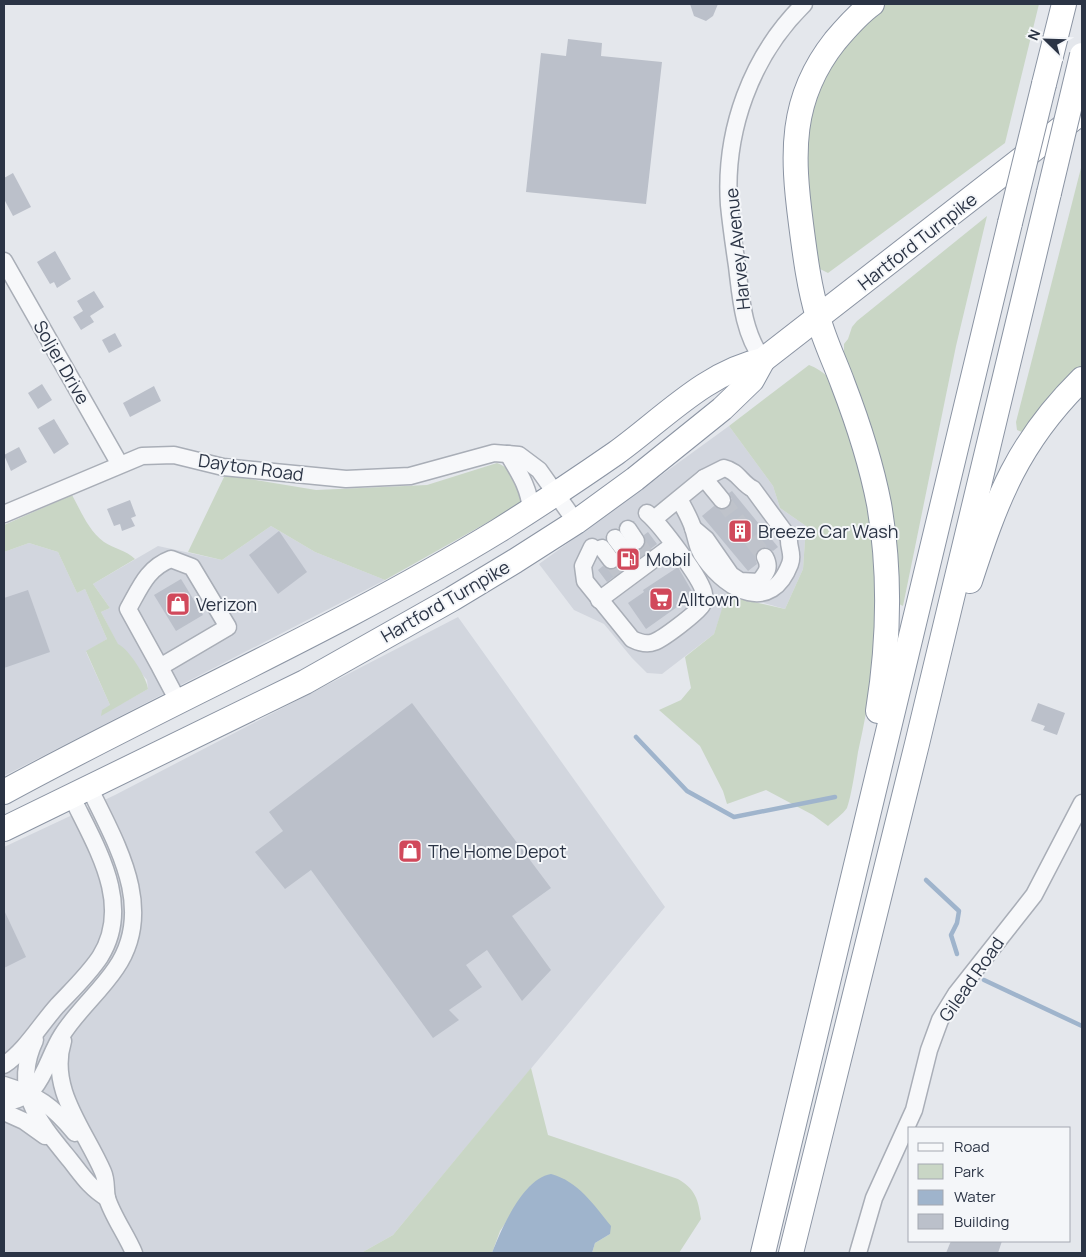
<svg xmlns="http://www.w3.org/2000/svg" width="1086" height="1257" font-family="Manrope,sans-serif">
  <style>
    .built { fill: #d2d6de }
    .green { fill: #c9d6c5 }
    .water { fill: #9fb4cc }
    .lines { fill: none; stroke-linecap: round; stroke-linejoin: round }
    .stream { stroke: #9fb4cc; stroke-width: 4.5 }
    .building { fill: #bbc0ca }
    .minor-tunnel { stroke: #bfc3cb; stroke-width: 16; stroke-dasharray: 16 8; stroke-linecap: butt }
    .minor-casing { stroke: #a9aeb7; stroke-width: 19 }
    .highway-casing { stroke: #8b94a3; stroke-width: 26 }
    .minor { stroke: #f7f8fa; stroke-width: 16 }
    .highway { stroke: #fff; stroke-width: 24 }
    .highway-bridge-casing { stroke: #8b94a3; stroke-width: 26; stroke-linecap: butt }
    .highway-bridge { stroke: #fff; stroke-width: 24 }
    .labels { text-anchor: middle; dominant-baseline: central; stroke-width: 4; stroke-linejoin: round; paint-order: stroke }
    .street-label { font-size: 18px; fill: #2b3445; stroke: #f4f6f9 }
    .poi-label { font-size: 18px; fill: #2b3445; stroke: #f4f6f9; text-anchor: start }
  </style>
  <rect width="100%" height="100%" fill="#e4e7ec"/>
  <!-- built -->
  <g class="built">
    <polygon points="729,426 773,486 780,508 806,526 803,569 785,609 728,593 714,634 662,674 647,673 632,658 604,624 574,610 539,564"/>
    <polygon points="271,526 315,552 385,580 4,776 4,552 29,543 58,552 77,593 85,589 107,639 86,652 110,705 123,703 148,689 147,680 118,645 101,612 110,608 93,584 158,546 222,560"/>
    <polygon points="458,617 665,907 393,1235 361,1253 4,1253 4,847 115,795"/>
  </g>
  <!-- green -->
  <g class="green">
    <path d="M 882,4 L 1039,4 L 1005,143 L 828,273 L 820,269 L 817,264 C 808,182 789,117 843,45 C 855,31 870,17 882,4 Z"/>
    <polygon points="1082,164 1082,367 1055,393 1022,432 1017,430 1016,422"/>
    <polygon points="987,216 956,346 903,606 897,603 844,352 844,344 848,339 852,327 857,321"/>
    <path d="M 809,365 C 839,377 839,399 849,428 C 886,542 884,637 858,752 C 856,765 851,798 847,808 C 843,814 833,821 828,826 L 813,815 L 766,790 L 727,804 L 723,791 L 700,746 L 659,710 L 681,700 L 691,688 L 685,657 L 714,634 L 727,593 L 754,602 L 785,609 L 803,569 L 806,526 L 780,508 L 773,486 L 729,426 Z"/>
    <path d="M 497,463 C 514,469 524,487 520,504 L 385,580 L 315,552 L 271,526 L 222,560 L 188,552 L 225,475 L 316,490 L 427,485 Z"/>
    <path d="M 72,495 C 81,511 88,530 104,542 C 114,549 126,550 135,559 L 93,584 L 110,608 L 101,612 L 118,644 C 129,649 147,678 148,689 L 101,716 L 102,710 L 110,705 L 86,651 L 107,639 L 85,589 L 77,593 L 58,552 L 29,543 L 4,552 L 4,525 Z"/>
    <path d="M 531,1068 L 548,1135 L 678,1179 C 696,1190 698,1199 701,1219 L 679,1253 L 592,1253 L 595,1243 L 610,1234 L 531,1185 L 500,1231 L 492,1253 L 361,1253 L 393,1235 Z"/>
  </g>
  <!-- water -->
  <path class="water" d="M 551,1174 C 578,1181 594,1205 611,1226 L 610,1234 L 595,1243 L 592,1253 L 492,1253 C 501,1230 523,1178 551,1174 Z"/>
  <g class="lines">
    <!-- stream -->
    <g class="stream">
      <polyline points="636,737 687,791 734,817 835,797"/>
      <polyline points="926,880 959,911 957,923 951,935 957,954"/>
      <polyline points="984,980 1082,1026"/>
    </g>
  </g>
  <!-- building -->
  <g class="building">
    <polygon points="690,4 718,4 713,16 706,21 694,16"/>
    <polygon points="568,39 602,43 601,56 662,62 646,204 526,192 541,53 566,56"/>
    <polygon points="13,173 31,207 13,216 4,199 4,178"/>
    <polygon points="55,251 71,279 57,288 54,282 50,284 37,262"/>
    <polygon points="94,291 104,307 90,316 94,322 81,330 73,317 83,311 77,301"/>
    <polygon points="115,333 122,346 109,353 102,340"/>
    <polygon points="42,384 52,400 38,409 28,393"/>
    <polygon points="154,386 161,401 130,417 123,403"/>
    <polygon points="54,419 69,444 54,454 38,428"/>
    <polygon points="19,447 27,462 11,471 4,455"/>
    <polygon points="732,491 778,547 773,551 765,547 757,551 755,557 757,564 748,571 702,516 714,506 723,510 729,507 732,499 729,493"/>
    <polygon points="130,500 136,516 131,518 135,526 122,531 120,524 114,526 107,509"/>
    <polygon points="279,531 307,572 278,594 249,555"/>
    <polygon points="648,532 657,544 607,582 598,570 603,566 612,570 617,568 621,559 630,558 634,550 641,550 645,546 644,535"/>
    <polygon points="678,567 694,595 646,629 628,603 644,592 643,590"/>
    <polygon points="181,579 203,615 176,631 154,595"/>
    <polygon points="28,590 50,652 4,668 4,598"/>
    <polygon points="412,703 551,888 512,916 551,970 522,1001 487,950 466,965 482,987 449,1010 459,1020 433,1038 311,870 285,889 255,852 283,831 269,812"/>
    <polygon points="1038,703 1065,713 1057,735 1043,730 1045,726 1031,721"/>
    <polygon points="4,910 26,957 4,968"/>
    <polygon points="951,1241 1002,1241 998,1253 946,1253"/>
  </g>
  <g class="lines">
    <!-- minor-tunnel -->
    <g class="minor-tunnel">
      <polyline points="722,500 765,557"/>
      <polyline points="636,541 646,555"/>
      <polyline points="624,550 635,564"/>
      <polyline points="611,560 621,574"/>
    </g>
    <!-- minor casing -->
    <g class="minor-casing">
      <g id="minor">
        <polyline points="4,261 119,463"/>
        <path d="M 763,360 C 743,332 741,299 737,266 C 734,246 731,225 729,205 C 724,131 751,56 804,4"/>
        <path d="M 508,454 C 519,473 529,487 531,510"/>
        <polyline points="704,478 722,500"/>
        <polyline points="4,514 142,456 174,455 223,467 346,479 410,476 494,453 519,455 539,470 576,522"/>
        <path d="M 654,519 L 704,478 L 724,468 C 738,471 741,483 753,489 L 789,538 C 788,548 794,554 790,564 C 771,614 728,591 705,559 C 697,549 697,540 693,528 C 690,518 684,509 680,500"/>
        <path d="M 693,528 L 706,539 L 731,575 L 740,581 L 759,582 C 766,573 771,568 765,557"/>
        <polyline points="628,529 636,541"/>
        <polyline points="615,538 624,550"/>
        <path d="M 592,547 L 583,566 L 585,581 L 632,639 C 638,642 647,645 654,642 C 663,639 697,613 702,605 C 704,602 704,597 704,594 C 703,580 659,523 647,513"/>
        <polyline points="602,548 611,560"/>
        <polyline points="599,600 673,545"/>
        <path d="M 160,667 L 128,609 C 140,588 147,568 171,559 L 192,567 L 228,627 L 160,667 L 178,701"/>
        <path d="M 35,1040 C 11,1091 39,1122 70,1160 C 82,1175 90,1188 107,1198"/>
        <path d="M 63,1041 C 48,1089 85,1130 103,1172 C 107,1181 105,1189 107,1198 C 112,1215 127,1236 134,1253"/>
        <path d="M 4,1065 C 26,1050 40,1025 57,1006 C 72,990 88,975 100,957 C 134,903 94,844 71,795"/>
        <path d="M 4,1085 C 37,1095 53,1106 75,1133"/>
        <path d="M 4,1102 C 43,1099 44,1063 62,1035 C 77,1011 100,992 116,968 C 157,908 115,842 89,787"/>
        <polyline points="4,1112 24,1121 45,1136"/>
        <polyline points="858,1253 874,1198 914,1110 929,1050 940,1020 956,994 1034,895 1082,803"/>
      </g>
    </g>
    <!-- highway casing -->
    <g class="highway-casing">
      <g id="highway">
        <path d="M 872,4 C 858,14 846,28 835,41 C 789,99 792,155 801,224 C 805,255 809,287 818,317 C 824,340 835,362 843,384 C 858,423 871,463 879,504 C 891,573 889,642 878,711"/>
        <polyline points="1044,84 1064,4"/>
        <path d="M 970,581 C 997,498 1018,442 1082,379"/>
        <path d="M 4,792 C 167,703 339,628 498,531 C 538,506 577,480 616,453 C 662,420 706,372 763,360 L 1082,112"/>
        <polyline points="4,829 305,682 452,599 515,561 576,522 635,479 722,409 752,380 763,360"/>
        <polyline points="763,1253 1010,223"/>
        <polyline points="791,1253 917,744 1049,193"/>
      </g>
    </g>
    <!-- minor -->
    <use href="#minor" class="minor"/>
    <!-- highway -->
    <use href="#highway" class="highway"/>
    <!-- highway-bridge casing -->
    <g class="highway-bridge-casing">
      <g id="highway-bridge">
        <polyline points="1049,193 1082,55"/>
        <polyline points="1010,223 1044,84"/>
      </g>
    </g>
    <!-- highway-bridge -->
    <use href="#highway-bridge" class="highway-bridge"/>
  </g>
  <!-- icons -->
  <defs>
    <g id="building-square" transform="scale(1.25)"><rect x="-9" y="-9" width="18" height="18" rx="4" fill="#d1495b" stroke="#f4f6f9"/><path d="M-4-6H4V6H1V3H-1V6H-4ZM-2.5-4.3h1.7v1.8h-1.7ZM.8-4.3h1.7v1.8H.8ZM-2.5-1h1.7V.8h-1.7ZM.8-1h1.7V.8H.8Z" fill="#fff"/></g>
    <g id="fuel-square" transform="scale(1.25)"><rect x="-9" y="-9" width="18" height="18" rx="4" fill="#d1495b" stroke="#f4f6f9"/><path d="M-5.5-6h7V0h2V4h1.3V-2.5L3-4.5l.8-.8L6-3V5H2.5V1h-1V6h-7ZM-4.2-4.7v3.2H.2V-4.7Z" fill="#fff"/></g>
    <g id="supermarket-square" transform="scale(1.25)"><rect x="-9" y="-9" width="18" height="18" rx="4" fill="#d1495b" stroke="#f4f6f9"/><path d="M-6-5.5h2.5l.6 2H6L4.5 2H-2.5L-4.4-4H-6ZM-1.5 3.2a1.3 1.3 0 1 0 .1 0ZM3 3.2a1.3 1.3 0 1 0 .1 0Z" fill="#fff"/></g>
    <g id="shop-square" transform="scale(1.25)"><rect x="-9" y="-9" width="18" height="18" rx="4" fill="#d1495b" stroke="#f4f6f9"/><path d="M-5-2.5h2.3a2.7 3.5 0 0 1 5.4 0H5L5.5 6h-11ZM-1.5-2.5h3a1.5 2.3 0 0 0-3 0Z" fill="#fff"/></g>
  </defs>
  <g fill-rule="evenodd">
    <use href="#building-square" x="740" y="531"/>
    <use href="#fuel-square" x="628" y="559"/>
    <use href="#supermarket-square" x="661" y="599"/>
    <use href="#shop-square" x="178" y="604"/>
    <use href="#shop-square" x="410" y="851"/>
  </g>
  <g class="labels">
    <!-- street labels -->
    <g class="street-label">
      <text transform="translate(917 241) rotate(-38)">Hartford Turnpike</text>
      <text transform="translate(737 249) rotate(-96)">Harvey Avenue</text>
      <text transform="translate(62 362) rotate(60)">Soljer Drive</text>
      <text transform="translate(251 467) rotate(8)">Dayton Road</text>
      <text transform="translate(445 601) rotate(-30)">Hartford Turnpike</text>
      <text transform="translate(971 979) rotate(-55)">Gilead Road</text>
    </g>
    <!-- poi labels -->
    <g class="poi-label">
      <text x="758" y="531">Breeze Car Wash</text>
      <text x="646" y="559">Mobil</text>
      <text x="678" y="599">Alltown</text>
      <text x="196" y="604">Verizon</text>
      <text x="428" y="851">The Home Depot</text>
    </g>
  </g>
  <!-- border -->
  <rect width="1086" height="1257" fill="none" stroke="#2b3445" stroke-width="10"/>
  <!-- legend -->
  <rect x="908" y="1127" width="162" height="115" fill="#f4f6f9" stroke="#a4a8b1"/>
  <rect x="918" y="1143" width="25" height="8" fill="#f7f8fa" stroke="#a4a8b1"/>
  <text x="954" y="1152" font-size="15" fill="#2b3445">Road</text>
  <rect x="918" y="1164" width="25" height="15" fill="#c9d6c5" stroke="#a4a8b1"/>
  <text x="954" y="1177" font-size="15" fill="#2b3445">Park</text>
  <rect x="918" y="1190" width="25" height="15" fill="#9fb4cc" stroke="#a4a8b1"/>
  <text x="954" y="1202" font-size="15" fill="#2b3445">Water</text>
  <rect x="918" y="1214" width="25" height="15" fill="#bbc0ca" stroke="#a4a8b1"/>
  <text x="954" y="1227" font-size="15" fill="#2b3445">Building</text>
  <!-- north arrow -->
  <g transform="translate(1046 40) rotate(293)" stroke="#f4f6f9" stroke-width="4" paint-order="stroke">
  <path d="M0-4L9 19L0 12L-9 19Z" fill="#2b3445"/>
  <text y="-8" font-size="14" font-weight="bold" text-anchor="middle" fill="#2b3445">N</text>
  </g>
</svg>
